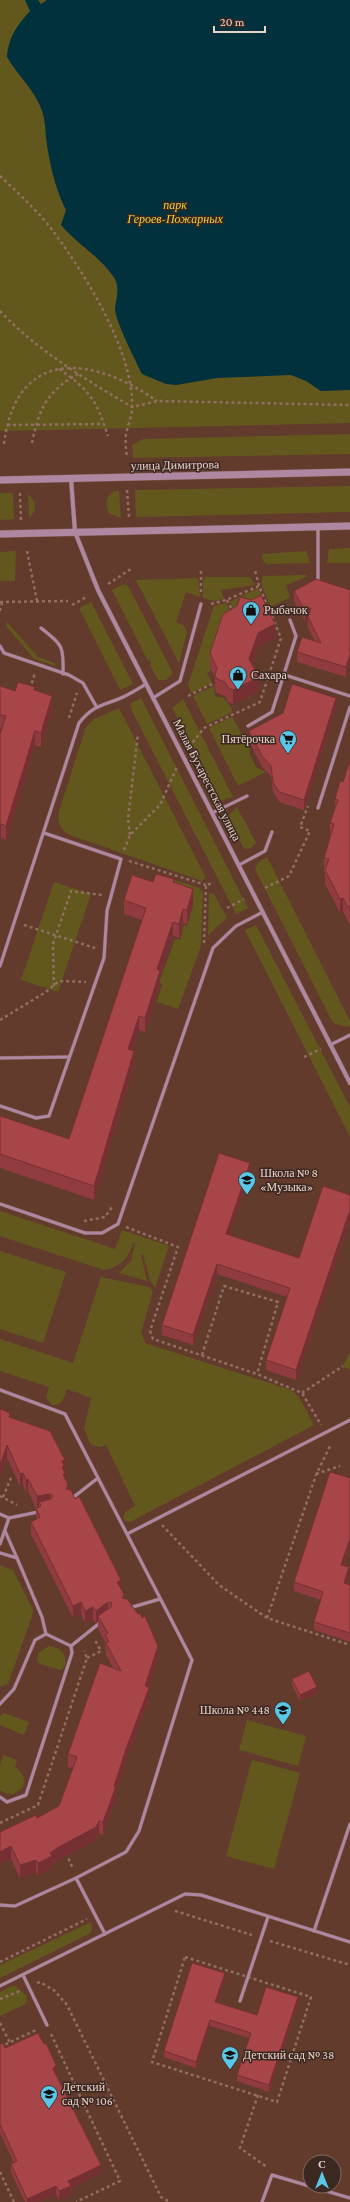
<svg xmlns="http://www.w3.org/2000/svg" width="350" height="2202" font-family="'Crimson Pro',serif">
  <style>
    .green { fill: #62581d }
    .water { fill: #00313d }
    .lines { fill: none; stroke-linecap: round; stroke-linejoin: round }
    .service-casing { stroke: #7e594c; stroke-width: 4 }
    .minor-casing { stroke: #7e594c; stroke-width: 5 }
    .tertiary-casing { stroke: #7e594c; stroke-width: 8 }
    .path { stroke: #916e62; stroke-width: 2.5; stroke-dasharray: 3 3; stroke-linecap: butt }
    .service { stroke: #ae87a0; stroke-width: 3 }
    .minor { stroke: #ae87a0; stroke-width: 4 }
    .tertiary { stroke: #ae87a0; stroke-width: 7 }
    .wall { fill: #903b3f }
    .shaded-wall { fill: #763033 }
    .building { fill: #a84549; stroke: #763033 }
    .labels { text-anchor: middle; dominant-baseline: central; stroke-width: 3; stroke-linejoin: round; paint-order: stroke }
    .park-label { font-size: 12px; font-style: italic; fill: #e9d13a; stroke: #3a2821 }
    .street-label { font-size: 12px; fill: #ecd3ca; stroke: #3a2821 }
    .poi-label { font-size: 12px; fill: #ecd3ca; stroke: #3a2821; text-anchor: start }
  </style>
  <rect width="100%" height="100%" fill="#623b2d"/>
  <!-- green -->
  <g class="green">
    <polygon points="0,0 350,0 350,423 0,431"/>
    <polygon points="350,434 350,454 133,458 132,445 143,439"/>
    <polygon points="350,486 350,512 136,517 135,490"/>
    <path d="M 115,491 L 119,491 L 121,518 L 109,513 C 104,504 106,496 115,491 Z"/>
    <polygon points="0,493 13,493 14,519 0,520"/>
    <path d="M 28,494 C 36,501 38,511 29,518 Z"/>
    <polygon points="350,548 350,563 327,563 329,549"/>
    <polygon points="16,551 15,581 0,581 0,552"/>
    <polygon points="306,551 310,563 267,564 263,561 262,554"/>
    <polygon points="306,575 306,577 286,585 290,597 271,607 261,584 263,576"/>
    <polygon points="205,577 250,577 255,585 221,590 224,599 215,601 203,598 203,580"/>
    <polygon points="198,578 200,597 186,592 176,622 184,626 187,632 179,663 136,580"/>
    <polygon points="124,584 128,586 173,673 166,680 158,680 150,665 151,664 150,660 148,661 112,590"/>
    <polygon points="258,588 266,606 236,615 230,602"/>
    <polygon points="91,602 133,684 120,690 79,608"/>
    <path d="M 226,603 L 233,617 C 225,631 205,653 211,670 L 207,673 L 212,683 L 191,693 L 188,685 L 214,606 Z"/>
    <polygon points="7,622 38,657 55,663 56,666 34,659 6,626"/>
    <polygon points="214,686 215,696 224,698 232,709 231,713 207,724 193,696"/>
    <polygon points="141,698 248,908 236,914 132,711 130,704"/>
    <polygon points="183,699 233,797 220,801 172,708"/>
    <path d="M 119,708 L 206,878 L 202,881 L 70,835 C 60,830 57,821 59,811 L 86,727 L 94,719 Z"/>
    <polygon points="232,717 250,749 249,751 251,752 249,753 256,767 266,772 238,786 209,728"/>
    <polygon points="237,807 256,843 251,848 244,849 228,816"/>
    <polygon points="267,857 350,1021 350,1026 347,1027 333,1023 255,869 258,863"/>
    <polygon points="171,879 199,888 203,893 201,946 178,1009 157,1002 162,984 159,983 175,939 180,940 184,925 187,926 194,903 174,895"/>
    <polygon points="54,882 91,894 58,992 21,980"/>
    <polygon points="209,893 214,894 227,918 208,935"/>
    <polygon points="256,925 350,1107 350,1137 245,930"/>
    <path d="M 0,1211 L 115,1249 L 122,1230 L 169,1246 L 155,1288 L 150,1280 L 143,1254 L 141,1255 L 147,1281 L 119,1273 L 131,1261 L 135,1243 L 133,1243 C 129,1258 119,1268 104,1270 L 0,1236 Z"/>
    <polygon points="0,1251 66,1272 43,1343 0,1329"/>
    <path d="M 101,1277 L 149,1287 L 153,1292 L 141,1332 L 145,1343 L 291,1390 L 299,1397 L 314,1425 L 130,1522 L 125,1521 L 123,1518 L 125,1512 L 135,1506 L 106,1445 L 100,1447 L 91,1445 L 84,1429 L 91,1398 L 67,1389 C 64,1397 63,1406 52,1405 L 46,1398 L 49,1387 L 0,1371 L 0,1339 L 73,1363 Z"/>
    <polygon points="350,1352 350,1370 343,1366"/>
    <polygon points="0,1565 13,1570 33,1610 32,1616 8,1684 0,1687"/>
    <path d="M 49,1646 C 61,1648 67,1654 65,1666 L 61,1670 L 40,1664 L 37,1660 L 38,1653 Z"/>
    <polygon points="4,1713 29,1722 24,1735 0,1725 0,1716"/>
    <polygon points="247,1720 306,1736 298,1766 239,1750"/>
    <path d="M 3,1755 L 17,1760 L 15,1767 C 22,1772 26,1778 23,1787 L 14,1794 L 7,1794 L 0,1790 L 0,1766 Z"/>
    <polygon points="252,1760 300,1773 274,1869 226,1856"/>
    <polygon points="91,1922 92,1931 89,1934 0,1978 0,1965"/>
    <polygon points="14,1985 27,1996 26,2004 0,2016 0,1992"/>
  </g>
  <!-- water -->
  <path class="water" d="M 25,0 L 38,0 L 41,4 L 47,0 L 350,0 L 350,390 L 321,391 L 306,381 L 291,375 L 217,378 L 176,385 L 166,384 L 142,374 C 136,362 115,320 115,309 C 116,297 121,287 113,276 C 99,256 77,244 61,225 L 66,210 C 56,191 50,166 47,145 C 45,133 46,123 42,111 C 35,90 18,76 7,57 C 8,38 17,25 30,11 Z"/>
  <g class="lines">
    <!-- service casing -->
    <g class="service-casing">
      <g id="service">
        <polyline points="318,527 318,581 320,582"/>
        <path d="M 41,628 C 62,645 64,645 63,674"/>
        <polyline points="0,646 4,653 69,675 83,683 96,706"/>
        <polyline points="285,675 350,696"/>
        <polyline points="153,698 180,681 201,604"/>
        <polyline points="248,726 272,712 296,636 290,620"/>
        <polyline points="318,808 350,707"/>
        <polyline points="212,813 247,796"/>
        <polyline points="239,865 265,851 272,832"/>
        <path d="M 0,966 L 79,723 C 93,705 102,706 121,698 C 130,694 138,689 146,684"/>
        <polyline points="330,1045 350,1035"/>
        <polyline points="0,1058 68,1057"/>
        <polyline points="0,1106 36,1118 49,1116 104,958 107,911 121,859 44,833"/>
        <polyline points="0,1204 85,1233 102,1233 118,1224 213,948 236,926 263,912"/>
        <polyline points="0,1390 65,1414 192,1660 139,1831 126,1852 76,1878 15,1906 0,1905"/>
        <polyline points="71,1499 98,1478"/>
        <polyline points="0,1514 9,1518 38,1512"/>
        <polyline points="5,1531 17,1558"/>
        <polyline points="127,1534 350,1420"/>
        <polyline points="0,1544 9,1518"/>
        <polyline points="0,1553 17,1558 42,1617 46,1634"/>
        <polyline points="129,1608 160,1599"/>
        <polyline points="71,1646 101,1622"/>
        <polyline points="0,1704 14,1689 35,1640 46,1634 71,1646"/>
        <polyline points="0,1797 7,1802 26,1795 72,1653 71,1646"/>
        <polyline points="76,1878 105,1934"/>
        <polyline points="314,1931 350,1824"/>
        <polyline points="23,1975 47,2025"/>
        <polyline points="0,1986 185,1894 201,1895 350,1942"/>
        <polyline points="240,2001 268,1917"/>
        <polyline points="262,2202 272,2175 350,2198"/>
      </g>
    </g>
    <!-- minor casing -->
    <g class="minor-casing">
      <polyline id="minor" points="71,478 75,532 98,590 350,1083"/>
    </g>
    <!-- tertiary casing -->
    <g class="tertiary-casing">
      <g id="tertiary">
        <polyline points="0,480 350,472"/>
        <polyline points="0,534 350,526"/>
      </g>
    </g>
    <!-- path -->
    <g class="path">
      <path d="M 0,176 C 18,193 38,211 53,231 C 85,274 134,352 132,407 C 132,416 128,425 126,434 C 125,442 126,450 127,458"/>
      <path d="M 0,311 C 38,351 85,379 132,407 L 158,401 L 350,405"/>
      <path d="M 59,369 C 91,391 96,400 108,436"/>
      <polyline points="7,425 104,424"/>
      <path d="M 32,443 C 39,409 46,392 78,374"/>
      <path d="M 4,444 C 16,347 92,355 157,401"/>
      <polyline points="127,490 129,517"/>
      <polyline points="20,493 21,520"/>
      <polyline points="27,551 37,601"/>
      <polyline points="201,571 201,594"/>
      <polyline points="108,584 131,569"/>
      <polyline points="227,600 233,612"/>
      <polyline points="0,602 68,601"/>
      <polyline points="211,604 226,600 259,586"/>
      <polyline points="72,605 88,596"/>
      <polyline points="0,611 2,602"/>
      <polyline points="30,689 35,673"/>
      <polyline points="188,696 214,683"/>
      <polyline points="69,718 77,693"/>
      <polyline points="189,747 204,728 260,702 281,638 259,586 255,570"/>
      <polyline points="130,835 128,819 138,734"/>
      <polyline points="124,850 130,835 160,805 177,767"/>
      <polyline points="129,861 206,885"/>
      <polyline points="265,888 289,876 310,831 300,827 308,806"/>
      <polyline points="227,908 244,899"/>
      <polyline points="24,925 95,948"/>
      <polyline points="204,943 206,885 214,883"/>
      <polyline points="54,986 53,944 71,891 102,895"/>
      <polyline points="0,1020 46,992 59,981 86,982"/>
      <polyline points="304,1057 321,1049"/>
      <polyline points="84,1221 105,1217 112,1207"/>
      <polyline points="126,1227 178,1247 150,1331 153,1339 257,1374 302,1393 321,1425"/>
      <polyline points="202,1355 224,1286 278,1302 257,1374"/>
      <polyline points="302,1393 343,1366"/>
      <polyline points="316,1474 340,1466"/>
      <polyline points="0,1496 17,1505"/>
      <polyline points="3,1497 11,1478"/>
      <polyline points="162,1525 219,1585 267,1618 350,1645"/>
      <polyline points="267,1618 316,1475 331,1444"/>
      <polyline points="87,1658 101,1651 95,1640 94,1641"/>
      <polyline points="0,1823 38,1805 87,1658 84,1651"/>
      <polyline points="66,1853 73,1869"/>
      <polyline points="175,1911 252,1935"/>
      <polyline points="270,1941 350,1965"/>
      <polygon points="185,1957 311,1997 277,2102 152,2062"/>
      <polyline points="0,1962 87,1919"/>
      <polyline points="37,1983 40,1982 55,1991 67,2005 161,2197 170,2202"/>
      <polyline points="0,1999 20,1991"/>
      <polyline points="0,2023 10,2043"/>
      <polyline points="51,2034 120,2181 76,2202"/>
      <polyline points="0,2047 38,2029"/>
      <polyline points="258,2095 240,2148 267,2167"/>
      <polyline points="0,2172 14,2202"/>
    </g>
    <!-- service -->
    <use href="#service" class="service"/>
    <!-- minor -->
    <use href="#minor" class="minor"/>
    <!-- tertiary -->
    <use href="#tertiary" class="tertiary"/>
  </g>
  <!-- wall -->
  <g class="wall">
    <polygon points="350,590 346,677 297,662 297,652 315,641 308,628 308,620 305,621 294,601 294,591"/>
    <polygon points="275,638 258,647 252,664 259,691 233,704 228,702 225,696 217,693 215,689 215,677 210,667 210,653"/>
    <polygon points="0,686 15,691 35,691 52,710 41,747 35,745 6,840 1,838 0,841 2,729 0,729"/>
    <polygon points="336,708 304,810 279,802 273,792 271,776 262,767 249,741 249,731"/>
    <polygon points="350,760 350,925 343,912 340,913 325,884 325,872 324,872 324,858 330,837 330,823 335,809 335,799 343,782"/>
    <polygon points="153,882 174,883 193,903 187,924 183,923 179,938 173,936 160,974 160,985 145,1032 139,1030 132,1050 134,1065 94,1200 0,1168 0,1116 69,1139 142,920 124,914 124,900"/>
    <polygon points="250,1173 229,1235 299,1258 350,1195 350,1220 296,1380 266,1370 266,1360 287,1297 217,1274 193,1345 162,1335 162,1325"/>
    <polygon points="0,1409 10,1417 65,1478 68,1489 121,1589 124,1598 158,1658 148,1688 149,1700 127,1758 116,1792 116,1799 103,1835 99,1833 96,1840 57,1861 52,1865 52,1868 38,1875 36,1872 20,1878 11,1859 0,1832 37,1818 59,1806 73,1768 68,1767 68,1754 113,1668 106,1655 105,1642 98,1629 98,1621 96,1624 93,1619 85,1623 81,1614 73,1618 31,1534 31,1522 36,1520 36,1508 28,1491 26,1492 23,1485 20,1486 7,1458 0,1478"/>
    <polygon points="350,1478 350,1546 344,1565 349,1576 347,1583 350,1585 350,1642 314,1630 314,1622 321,1600 294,1591 294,1582"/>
    <polygon points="292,1679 317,1693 300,1701 292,1685"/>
    <polygon points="225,1979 217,2002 257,2015 298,2003 269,2092 237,2081 237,2075 249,2038 210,2026 196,2068 164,2057 164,2051"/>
    <polygon points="0,2044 5,2048 56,2074 101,2173 71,2188 71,2195 59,2200 56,2194 40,2202 25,2202 11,2173 11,2164 14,2163 0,2133"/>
  </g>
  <!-- shaded-wall -->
  <g class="shaded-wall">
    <polygon points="311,608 308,617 308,620 305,621 305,611"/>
    <polygon points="275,624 275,638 258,647 249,673 249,659 258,633"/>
    <polygon points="350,654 350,664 346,677 346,667"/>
    <polygon points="259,677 259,691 233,704 233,690"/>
    <polygon points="52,696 52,710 41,747 41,733"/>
    <polygon points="336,698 336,708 304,810 304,800"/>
    <polygon points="35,731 35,745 6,840 6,826"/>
    <polygon points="1,824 1,838 0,841 0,827"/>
    <polygon points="193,889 193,903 187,924 187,910"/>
    <polygon points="343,898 343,912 340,913 340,899"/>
    <polygon points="183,909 183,923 179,938 179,924"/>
    <polygon points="173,922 173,936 160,974 160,985 145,1032 145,1018 157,969"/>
    <polygon points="139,1016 139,1030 128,1063 128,1049"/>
    <polygon points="134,1051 134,1065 94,1200 94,1186"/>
    <polygon points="250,1163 250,1173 226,1244 226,1234"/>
    <polygon points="350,1210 350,1220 296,1380 296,1370"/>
    <polygon points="217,1264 217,1274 193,1345 193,1335"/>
    <polygon points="7,1445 7,1458 0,1478 0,1466"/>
    <polygon points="65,1460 65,1485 62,1479 62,1461"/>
    <polygon points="23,1473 23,1485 20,1486 20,1474"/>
    <polygon points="28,1479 28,1491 26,1492 26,1480"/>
    <polygon points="50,1494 50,1506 41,1506 39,1502 39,1508 37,1509 37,1496"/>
    <polygon points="350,1538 350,1546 341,1573 341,1565"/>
    <polygon points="349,1567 349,1576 344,1591 344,1583"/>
    <polygon points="121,1580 121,1592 117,1582"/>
    <polygon points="81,1602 81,1614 73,1618 73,1606"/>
    <polygon points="108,1602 108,1614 98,1616 98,1621 96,1624 96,1611"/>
    <polygon points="93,1607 93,1619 85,1623 85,1611"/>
    <polygon points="158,1646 158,1658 145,1699 145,1686"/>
    <polygon points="317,1687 317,1693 300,1701 300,1695"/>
    <polygon points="149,1688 149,1700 127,1758 116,1792 116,1799 103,1835 103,1822 114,1786 127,1746"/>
    <polygon points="99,1821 99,1833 96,1840 57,1861 52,1865 52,1868 38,1875 38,1863 50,1853"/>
    <polygon points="11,1846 11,1859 0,1864 0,1852"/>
    <polygon points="36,1860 36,1872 20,1878 20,1865"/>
    <polygon points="225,1973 225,1979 215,2008 215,2002"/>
    <polygon points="298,1997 298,2003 269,2092 269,2085"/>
    <polygon points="210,2020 210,2026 196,2068 196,2062"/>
    <polygon points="56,2065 56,2074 53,2077 53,2069"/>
    <polygon points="101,2165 101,2173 71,2188 71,2195 59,2200 59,2191 68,2181"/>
    <polygon points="56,2186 56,2194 40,2202 27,2202 27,2199"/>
  </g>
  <!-- building -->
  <g class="building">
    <polygon points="316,579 350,590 350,654 346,667 297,652 302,637 321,643 308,617 311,608 305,611 294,591"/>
    <polygon points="261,595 275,624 258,633 249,659 259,677 233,690 228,688 225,682 217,679 215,675 217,668 210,653 223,614 237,606 240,597 251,600"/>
    <polygon points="18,682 35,687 34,690 52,696 41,733 35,731 6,826 1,824 0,827 0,734 6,716 0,715 0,686 15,691"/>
    <polygon points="292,684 336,698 304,800 279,792 273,782 271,766 262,756 249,731 283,713"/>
    <polygon points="350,760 350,911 343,898 340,899 325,870 329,859 324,858 334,824 330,823 338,800 335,799 340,781 343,782"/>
    <polygon points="156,874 174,879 173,882 193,889 187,910 183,909 179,924 173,922 157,969 160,971 145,1018 139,1016 128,1049 134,1051 94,1186 0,1154 0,1116 69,1139 146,908 124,900 132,875 153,882"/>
    <polygon points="219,1153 250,1163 226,1234 299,1258 323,1186 350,1195 350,1210 296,1370 266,1360 290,1288 217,1264 193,1335 162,1325"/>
    <polygon points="0,1409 10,1413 9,1417 50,1431 65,1460 62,1461 64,1466 62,1467 65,1473 63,1474 68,1485 66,1489 71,1490 75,1499 79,1496 121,1580 117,1582 124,1594 122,1598 127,1599 138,1614 140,1613 142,1618 145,1616 158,1646 145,1686 149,1688 127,1746 114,1786 116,1786 103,1822 99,1821 96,1827 57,1848 50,1853 52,1856 38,1863 36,1860 20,1865 11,1846 0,1852 0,1832 36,1815 37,1818 59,1806 77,1757 68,1754 100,1663 121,1671 106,1643 109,1642 105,1634 108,1633 98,1616 111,1607 112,1603 108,1602 96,1611 93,1607 85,1611 81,1602 73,1606 31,1522 40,1517 36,1509 41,1506 39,1502 51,1499 53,1496 50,1494 37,1496 28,1479 26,1480 23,1473 20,1474 7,1445 0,1466"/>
    <polygon points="330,1472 350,1478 350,1538 341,1565 349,1567 344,1583 350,1585 350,1633 314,1622 323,1592 294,1582"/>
    <polygon points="309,1671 317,1687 300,1695 292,1679"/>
    <polygon points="192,1963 225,1973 215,2002 257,2015 266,1987 298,1997 269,2085 237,2075 251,2033 210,2020 196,2062 164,2051"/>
    <polygon points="38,2033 44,2044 46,2043 56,2065 53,2069 101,2165 68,2181 71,2186 59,2191 56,2186 27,2199 11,2164 17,2161 0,2124 0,2044 3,2043 5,2048"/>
  </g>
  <!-- icons -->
  <defs>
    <g id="shop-pin" transform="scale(0.9)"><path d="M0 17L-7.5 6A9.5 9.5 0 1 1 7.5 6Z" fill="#5bc7e7" stroke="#3a2821"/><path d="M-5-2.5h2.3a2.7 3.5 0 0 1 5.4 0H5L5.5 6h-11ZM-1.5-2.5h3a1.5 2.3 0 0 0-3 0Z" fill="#111"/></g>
    <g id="supermarket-pin" transform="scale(0.9)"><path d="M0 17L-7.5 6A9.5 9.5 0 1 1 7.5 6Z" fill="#5bc7e7" stroke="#3a2821"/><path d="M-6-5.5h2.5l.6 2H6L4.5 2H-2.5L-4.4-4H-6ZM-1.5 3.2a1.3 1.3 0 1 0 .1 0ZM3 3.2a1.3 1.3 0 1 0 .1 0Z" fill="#111"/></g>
    <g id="school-pin" transform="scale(0.9)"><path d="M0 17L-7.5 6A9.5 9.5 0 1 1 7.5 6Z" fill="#5bc7e7" stroke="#3a2821"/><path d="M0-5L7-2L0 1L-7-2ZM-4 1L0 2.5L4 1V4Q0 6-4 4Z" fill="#111"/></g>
  </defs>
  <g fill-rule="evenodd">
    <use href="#shop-pin" x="251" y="610"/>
    <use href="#shop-pin" x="238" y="675"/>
    <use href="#supermarket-pin" x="288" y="739"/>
    <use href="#school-pin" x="247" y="1180"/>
    <use href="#school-pin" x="283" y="1710"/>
    <use href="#school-pin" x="230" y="2055"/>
    <use href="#school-pin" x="49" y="2094"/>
  </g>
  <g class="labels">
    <!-- park labels -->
    <g class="park-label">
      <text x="175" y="205">парк<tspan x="175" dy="14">Героев-Пожарных</tspan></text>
    </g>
    <!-- street labels -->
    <g class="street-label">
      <text transform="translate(175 465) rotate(-1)">улица Димитрова</text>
      <text transform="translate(207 780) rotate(63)">Малая Бухарестская улица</text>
    </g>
    <!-- poi labels -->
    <g class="poi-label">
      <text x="264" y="610">Рыбачок</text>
      <text x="251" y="675">Сахара</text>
      <text x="275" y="739" text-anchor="end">Пятёрочка</text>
      <text x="260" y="1173">Школа № 8<tspan x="260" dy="14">«Музыка»</tspan></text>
      <text x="270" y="1710" text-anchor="end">Школа № 448</text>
      <text x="243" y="2055">Детский сад № 38</text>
      <text x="62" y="2087">Детский<tspan x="62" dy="14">сад № 106</tspan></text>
    </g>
  </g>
  <!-- north arrow -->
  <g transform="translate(322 2174)"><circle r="19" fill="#3a2821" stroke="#816c65"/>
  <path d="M0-3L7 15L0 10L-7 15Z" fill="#5bc7e7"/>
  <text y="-6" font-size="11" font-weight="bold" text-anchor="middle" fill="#ecd3ca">С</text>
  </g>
  <!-- scale -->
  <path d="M214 26v6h51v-6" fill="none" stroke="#ecd3ca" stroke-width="2"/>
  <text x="220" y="26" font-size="12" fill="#ecd3ca" stroke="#3a2821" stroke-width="3" paint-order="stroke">20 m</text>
</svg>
